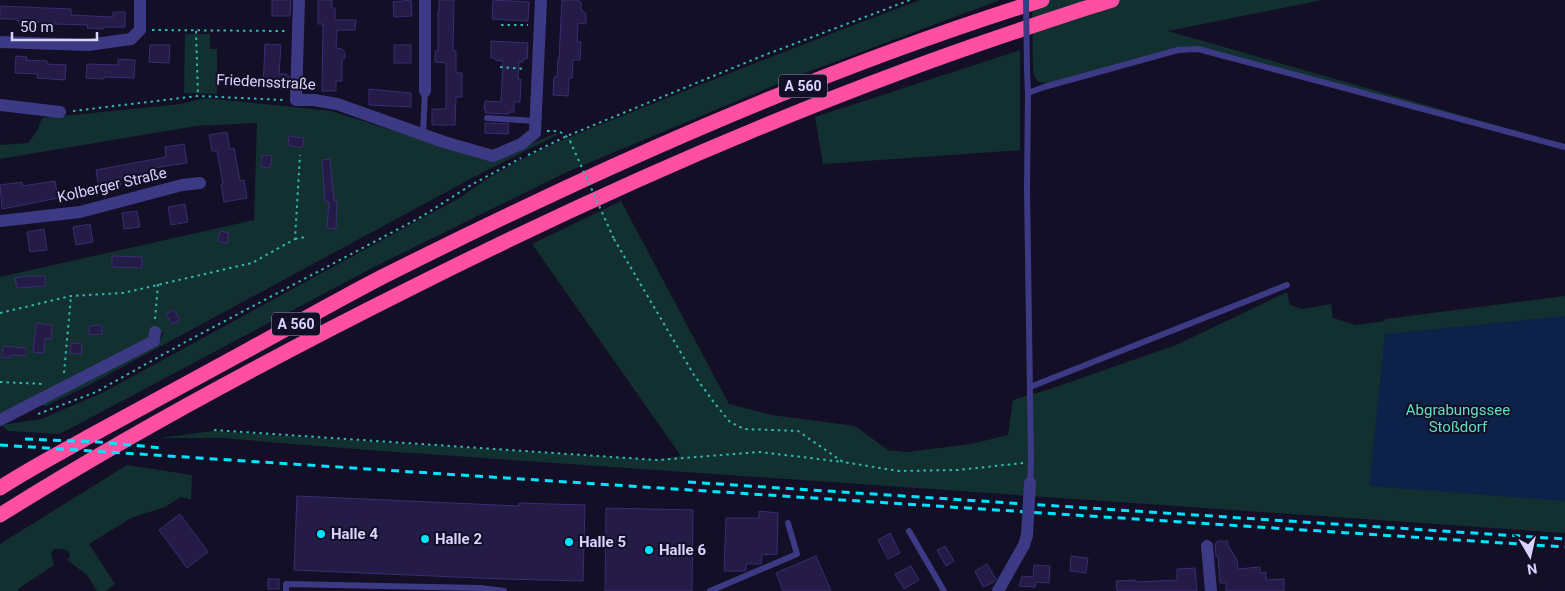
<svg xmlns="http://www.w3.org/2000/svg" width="1565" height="591" font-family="Roboto,sans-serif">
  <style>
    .green { fill: #12302f }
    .water { fill: #0c2248 }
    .building { fill: #241b47; stroke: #3b2d73 }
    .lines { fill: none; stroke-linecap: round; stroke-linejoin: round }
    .path { stroke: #2fb8b0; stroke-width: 2; stroke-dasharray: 2.5 4; stroke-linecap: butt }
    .lane { stroke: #3d3a85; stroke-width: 6 }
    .street { stroke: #3d3a85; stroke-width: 12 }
    .highway { stroke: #ff4fa3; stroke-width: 15 }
    .rail { stroke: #00e5ff; stroke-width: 3; stroke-dasharray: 8 6; stroke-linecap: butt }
    .path-bridge { stroke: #2fb8b0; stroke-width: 2; stroke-dasharray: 2.5 4; stroke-linecap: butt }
    .lane-bridge { stroke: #3d3a85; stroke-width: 6 }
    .street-bridge { stroke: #3d3a85; stroke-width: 12 }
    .poi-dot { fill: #00e5ff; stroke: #130f26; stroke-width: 2 }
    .labels { text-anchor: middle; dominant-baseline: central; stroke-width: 4; stroke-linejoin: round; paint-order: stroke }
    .shield { fill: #130f26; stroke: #9e99be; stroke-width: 1 }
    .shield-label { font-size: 14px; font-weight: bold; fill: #d9d4ff }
    .street-label { font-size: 15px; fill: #d9d4ff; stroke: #130f26 }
    .park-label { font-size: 15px; fill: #5fe0c0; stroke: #130f26 }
    .poi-label { font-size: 15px; font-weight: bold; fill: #d9d4ff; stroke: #130f26; text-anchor: start }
  </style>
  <rect width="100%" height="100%" fill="#130f26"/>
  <!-- green -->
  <g class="green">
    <path d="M 920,0 L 1000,0 L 797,76 L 569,171 L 374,267 L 60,434 L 8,431 L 2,425 L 41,419 L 104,392 L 461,197 C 513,157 577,134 637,110 C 731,72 825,36 920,0 Z"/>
    <polygon points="1032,0 1322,0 1168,31 1565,145 1198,50 1178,52 1048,83 1038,82 1033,73"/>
    <polygon points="185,34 210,34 210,49 217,49 217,94 184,93"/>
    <polygon points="1020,50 1020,150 823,164 815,117"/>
    <polygon points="205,98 331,111 490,161 554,134 559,134 474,177 91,384 46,406 35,404 160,341 164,332 0,415 0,277 254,220 257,123 196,126 0,159 0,145 28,143 37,131 42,118 181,104"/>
    <polygon points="621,201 729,404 772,415 855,426 888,450 907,452 971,444 1008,435 1013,400 1050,389 1176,345 1287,292 1290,305 1302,309 1331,304 1333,318 1356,325 1385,321 1385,319 1565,296 1565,533 368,450 222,438 159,438 213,431 656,460 681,456 532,244"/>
    <polygon points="127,465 192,475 191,500 181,497 165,507 131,518 89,544 115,584 106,591 97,591 87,575 67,560 70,557 69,552 63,549 54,549 51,553 54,565 18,589 19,591 0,591 0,544"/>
  </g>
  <!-- water -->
  <polygon class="water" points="1565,316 1565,501 1369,486 1385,334"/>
  <!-- building -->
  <g class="building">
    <polygon points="272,0 291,0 290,16 272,16"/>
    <polygon points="318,0 332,0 332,8 335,8 335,20 356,20 355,30 337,30 336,48 342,49 345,53 345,58 342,60 342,81 336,81 336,91 322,91 323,24 318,24"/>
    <polygon points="411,0 412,16 394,17 393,2"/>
    <polygon points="439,0 454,0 453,51 456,51 456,73 462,73 462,97 456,97 455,125 432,125 432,109 446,109 446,63 435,62 435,51 438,51 438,11 439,11"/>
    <polygon points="493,0 529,2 528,21 492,19"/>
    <polygon points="562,0 579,0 579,2 581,2 581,9 586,14 586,24 578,23 577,42 581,42 580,60 573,60 572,78 569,78 568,96 553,95 554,77 557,77 558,59 559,59"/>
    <polygon points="0,6 71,9 71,15 113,17 113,12 125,12 125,27 103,27 103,29 87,28 88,25 54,24 54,23 17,21 17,19 0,19"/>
    <polygon points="491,41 528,43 527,59 523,59 523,62 519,62 518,79 521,79 520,102 514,102 514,112 509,112 509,114 485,113 486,110 484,110 485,101 501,102 503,61 495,60 495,58 491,58"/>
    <polygon points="265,44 281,45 279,74 287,74 287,76 289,76 288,89 263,88"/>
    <polygon points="150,45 170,45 169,63 149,62"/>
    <rect x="394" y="45" width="17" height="18"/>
    <polygon points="16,56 27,57 26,60 47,61 47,64 66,65 65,80 37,78 38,74 15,73"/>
    <polygon points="118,59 135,60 134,78 104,77 104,79 86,78 87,64 118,65"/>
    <polygon points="369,89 411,93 411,107 369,105"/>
    <polygon points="485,123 509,124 508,134 485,133"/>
    <polygon points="227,132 230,149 234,148 240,181 244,180 247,198 224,202 221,184 223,184 217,151 212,151 209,135"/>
    <polygon points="289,136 304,138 302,148 288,145"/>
    <polygon points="184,144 187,163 154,168 155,173 120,178 121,185 99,189 96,170 166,157 165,147"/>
    <polygon points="262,155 272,156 270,168 261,167"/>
    <polygon points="330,159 334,201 337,201 336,229 327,228 329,202 325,202 322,160"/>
    <polygon points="55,181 58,198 2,209 0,185 22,182 22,186"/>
    <polygon points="185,204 188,222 171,225 168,207"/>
    <polygon points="137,211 140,227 124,229 122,213"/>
    <polygon points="90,224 93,242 76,245 73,227"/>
    <polygon points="44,229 47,250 30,252 27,232"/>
    <polygon points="220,231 229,233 227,243 218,241"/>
    <polygon points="112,256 142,257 142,268 112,267"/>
    <polygon points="28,276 45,276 45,286 17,288 15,278"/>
    <polygon points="174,310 180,320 172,324 166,314"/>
    <polygon points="36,323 52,325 51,339 45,338 44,353 33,352"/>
    <polygon points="102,325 102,334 89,335 89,326"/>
    <polygon points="71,343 82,344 81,354 70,353"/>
    <polygon points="4,346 26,348 26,356 10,355 10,358 1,357"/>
    <polygon points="297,496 519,506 519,503 585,505 583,581 502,579 294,570"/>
    <polygon points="606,508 693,510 692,591 605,591"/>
    <polygon points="759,511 778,513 777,554 762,555 761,564 746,564 746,570 744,571 724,571 726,518 759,518"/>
    <polygon points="180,514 208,552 187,568 159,530"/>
    <polygon points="890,533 900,553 888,559 878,540"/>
    <polygon points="1218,541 1228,541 1228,545 1237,560 1238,569 1260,567 1260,573 1266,572 1266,580 1284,579 1284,591 1226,591 1226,583 1220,583 1218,556 1216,556 1215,544"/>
    <polygon points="945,546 954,561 946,566 937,550"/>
    <polygon points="816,556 831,591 783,591 776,573"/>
    <polygon points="1071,556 1088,558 1086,573 1070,571"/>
    <polygon points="987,564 996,579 994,582 983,587 975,571"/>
    <polygon points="1034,565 1050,566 1049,583 1036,582 1035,587 1019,586 1022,576 1033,577"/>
    <polygon points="911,566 919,580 904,589 895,574"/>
    <polygon points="1195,568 1197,591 1117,591 1116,581 1136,580 1136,582 1177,580 1177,569"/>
    <rect x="268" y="579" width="11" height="10"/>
  </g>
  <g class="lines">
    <!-- path -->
    <g class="path">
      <polyline points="501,25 528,25"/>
      <polyline points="152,30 285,31"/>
      <polyline points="196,31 198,96"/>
      <polyline points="500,67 526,69"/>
      <polyline points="73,111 198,96 284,100"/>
      <path d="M 547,131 C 559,131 563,131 570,141"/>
      <polyline points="528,155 567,136 762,56 910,0"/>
      <polyline points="295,239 306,237"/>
      <polyline points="614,239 694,375 716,405 730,422 744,429 798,431 843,462 899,471 958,470 1023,463"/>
      <polyline points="0,313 71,296 123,293 252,263 295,239 300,155"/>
      <polyline points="155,319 158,284"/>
      <polyline points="64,373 71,296"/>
      <polyline points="0,382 44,384"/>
      <polyline points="38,414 96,392 189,340 421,217 471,185 521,158"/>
      <polyline points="214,430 657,460 760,452 843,462"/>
    </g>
    <!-- lane -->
    <g class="lane">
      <polyline points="1027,70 1028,93 1027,188 1031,462 1030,483"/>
      <polyline points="1028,93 1044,87 1178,50 1198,49 1565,147"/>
      <polyline points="487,118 536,121"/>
      <polyline points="423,135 425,91"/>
      <polyline points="1030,387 1287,285"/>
      <polyline points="909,531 944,591"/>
      <polyline points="480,588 504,591"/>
      <polyline points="286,591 286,584 480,588 480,591"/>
      <polyline points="710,591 797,554 788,523"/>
    </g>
    <!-- street -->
    <g class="street">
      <polyline points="299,0 296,100 314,100 337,104 444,142 493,156 521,144 535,133 541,0"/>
      <polyline points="425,0 425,91"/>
      <polyline points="0,42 88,45 131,39 140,30 140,0"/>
      <polyline points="0,105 60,112"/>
      <polyline points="0,221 80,212 182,185 200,183"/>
      <polyline points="0,420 154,341 155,332"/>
      <polyline points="1207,546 1211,591"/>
      <polyline points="998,591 1024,545 1027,535"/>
    </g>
    <!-- highway -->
    <g class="highway">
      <path d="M 0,488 C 29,469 60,453 90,436 C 143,407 195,379 248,350 C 292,326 336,301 380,278 C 593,171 815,71 1042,0"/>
      <path d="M 0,515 C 132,432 271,358 411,288 C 570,208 734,134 901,72 C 961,49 1022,29 1083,9 L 1112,0"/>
    </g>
    <!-- rail -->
    <g class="rail">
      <polyline points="25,439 99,442 162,448"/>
      <polyline points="0,445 1565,547"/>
      <polyline points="688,482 1565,539"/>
    </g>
    <!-- path-bridge -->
    <polyline class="path-bridge" points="570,141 614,239"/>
    <!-- lane-bridge -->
    <polyline class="lane-bridge" points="1026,0 1027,70"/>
    <!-- street-bridge -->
    <polyline class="street-bridge" points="1027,535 1030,483"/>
  </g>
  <!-- markers -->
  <g class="poi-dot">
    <circle cx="321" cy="534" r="5"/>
    <circle cx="425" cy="539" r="5"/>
    <circle cx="569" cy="542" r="5"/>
    <circle cx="649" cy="550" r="5"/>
  </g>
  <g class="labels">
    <!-- shield labels -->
    <g class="shield">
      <rect x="779" y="74.5" width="48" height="23" rx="4"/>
      <rect x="272" y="312.5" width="48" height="23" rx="4"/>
    </g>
    <g class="shield-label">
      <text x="803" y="86">A 560</text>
      <text x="296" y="324">A 560</text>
    </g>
    <!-- street labels -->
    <g class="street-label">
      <text transform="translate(266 82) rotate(3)">Friedensstraße</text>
      <text transform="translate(112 185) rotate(-13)">Kolberger Straße</text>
    </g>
    <!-- park labels -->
    <g class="park-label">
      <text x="1458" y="410">Abgrabungssee<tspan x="1458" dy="17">Stoßdorf</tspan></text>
    </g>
    <!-- poi labels -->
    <g class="poi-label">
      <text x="331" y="534">Halle 4</text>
      <text x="435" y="539">Halle 2</text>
      <text x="579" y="542">Halle 5</text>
      <text x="659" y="550">Halle 6</text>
    </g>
  </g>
  <!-- north arrow -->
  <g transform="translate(1530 556) rotate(171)" stroke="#130f26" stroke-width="4" paint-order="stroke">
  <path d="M0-4L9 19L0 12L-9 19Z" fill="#d9d4ff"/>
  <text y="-8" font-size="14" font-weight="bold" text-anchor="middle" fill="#d9d4ff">N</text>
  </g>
  <!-- scale -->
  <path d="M12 32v8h85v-8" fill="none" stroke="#d9d4ff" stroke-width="2.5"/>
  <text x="20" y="32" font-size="15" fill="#d9d4ff" stroke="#130f26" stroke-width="4" paint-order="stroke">50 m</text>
</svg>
